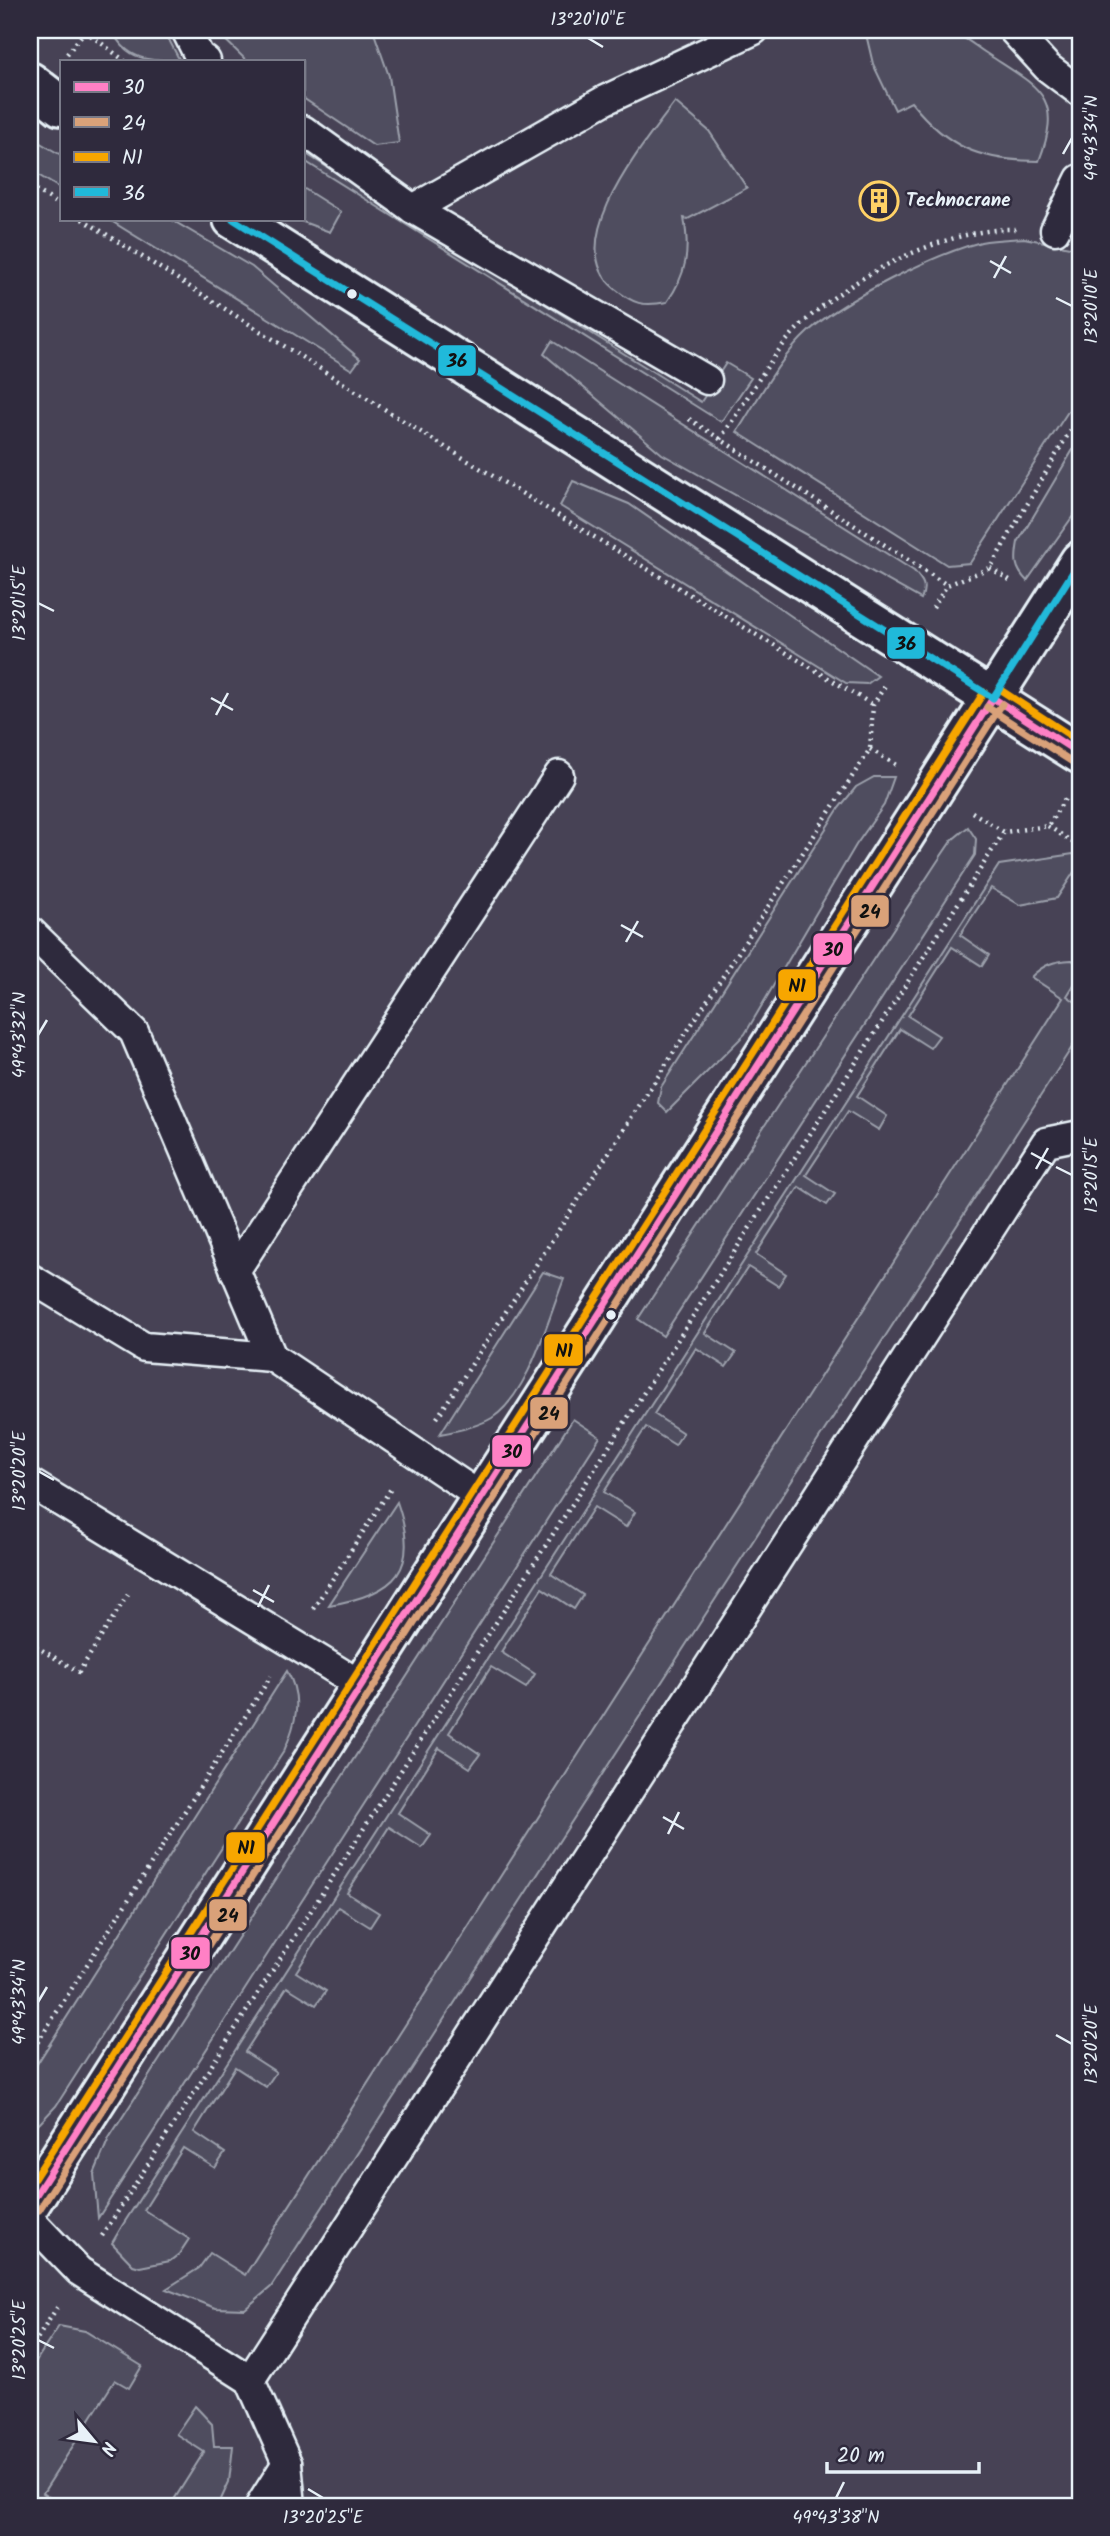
<svg xmlns="http://www.w3.org/2000/svg" width="1110" height="2536" font-family="Kalam,sans-serif">
  <style>
    .built { fill: #464354; fill-rule: evenodd }
    .green { fill: #504e5f; stroke: #9ca0ac; stroke-width: 2 }
    .lines { fill: none; stroke-linecap: round; stroke-linejoin: round }
    .service-casing { stroke: #e8f1f8; stroke-width: 33 }
    .minor-casing { stroke: #e8f1f8; stroke-width: 44 }
    .path { stroke: #e8f1f8; stroke-width: 4.5; stroke-dasharray: 2 5; stroke-linecap: butt }
    .service { stroke: #2f2a3d; stroke-width: 28 }
    .minor { stroke: #2f2a3d; stroke-width: 38 }
    .bus-1-casing { stroke: #2f2a3d; stroke-width: 12 }
    .bus-2-casing { stroke: #2f2a3d; stroke-width: 12 }
    .bus-3-casing { stroke: #2f2a3d; stroke-width: 12 }
    .bus-4-casing { stroke: #2f2a3d; stroke-width: 12 }
    .bus-1 { stroke: #ff80c5; stroke-width: 7 }
    .bus-2 { stroke: #d9a179; stroke-width: 7 }
    .bus-3 { stroke: #f7a600; stroke-width: 7 }
    .bus-4 { stroke: #20b9da; stroke-width: 7 }
    .ticks { fill: none; stroke: #e8f1f8; stroke-width: 2.5 }
    .bus-dot { fill: #e8f1f8; stroke: #2f2a3d; stroke-width: 2.5 }
    .labels { text-anchor: middle; dominant-baseline: central; stroke-width: 5; stroke-linejoin: round; paint-order: stroke }
    .poi-label { font-size: 19px; font-weight: bold; fill: #e8f1f8; stroke: #2f2a3d; text-anchor: start }
    .line-badge { stroke: #2f2a3d; stroke-width: 2.5 }
    .pale-badge-label { font-size: 19px; text-anchor: middle; font-weight: bold; fill: #111 }
    .neatline { fill: none; stroke: #e8f1f8; stroke-width: 2.5 }
    .ticks-label { font-size: 18px; text-anchor: middle; fill: #e8f1f8 }
  </style>
  <rect width="100%" height="100%" fill="#3a3648"/>
  <filter id="ink" filterUnits="userSpaceOnUse"><feTurbulence type="fractalNoise" baseFrequency=".0143" numOctaves="2"/><feDisplacementMap in="SourceGraphic" scale="14" xChannelSelector="R" yChannelSelector="G"/><feConvolveMatrix kernelMatrix="1 2 1 2 8 2 1 2 1" color-interpolation-filters="sRGB"/></filter>
  <g filter="url(#ink)">
    <!-- built -->
    <path class="built" d="M 30,30 L 1080,30 L 1080,2506 L 30,2506 ZM 61,61 L 303,61 L 303,219 L 61,219 Z"/>
    <!-- green -->
    <g class="green">
      <path d="M 112,30 L 164,30 L 180,61 C 150,61 126,61 112,30 Z"/>
      <polygon points="215,30 373,30 389,76 399,143 374,146 303,98 303,61 247,61"/>
      <path d="M 865,30 C 891,30 922,25 947,30 C 961,33 977,48 989,55 C 1039,88 1064,96 1039,161 C 980,161 948,148 911,102 L 895,110 L 873,64 Z"/>
      <path d="M 675,102 L 709,131 L 747,188 L 688,219 L 684,218 C 690,251 687,274 667,302 C 643,307 633,304 614,288 C 560,242 645,143 675,102 Z"/>
      <polygon points="30,137 61,155 61,189 30,170"/>
      <polygon points="303,152 701,402 726,363 751,378 721,422 303,160"/>
      <polygon points="303,188 341,212 330,232 295,219 303,219"/>
      <polygon points="108,219 170,219 252,267 360,359 352,370"/>
      <path d="M 1024,238 L 1080,249 L 1080,393 L 970,563 L 947,565 L 737,432 C 759,398 779,358 809,331 C 844,299 935,254 981,242 C 994,239 1010,239 1024,238 Z"/>
      <path d="M 552,341 L 914,571 C 923,581 927,586 921,599 L 662,454 L 544,354 Z"/>
      <path d="M 1080,438 L 1080,506 L 1027,581 C 1014,568 1015,559 1018,542 Z"/>
      <polygon points="573,481 629,504 878,676 867,684 846,683 560,506"/>
      <polygon points="874,777 894,777 884,805 856,845 745,1034 667,1112 658,1103 661,1087 839,808 856,787"/>
      <polygon points="968,827 976,839 975,855 663,1336 638,1319 937,862 952,840"/>
      <polygon points="1073,854 1080,858 1080,863 1057,898 1020,905 991,888 960,935 989,955 982,966 952,947 908,1016 939,1036 930,1048 900,1029 857,1096 887,1116 879,1130 848,1111 806,1175 835,1194 827,1205 799,1187 756,1254 786,1274 778,1286 748,1267 705,1333 736,1353 726,1367 696,1348 654,1414 683,1433 675,1445 646,1427 604,1492 635,1512 626,1527 594,1507 551,1574 583,1595 574,1609 542,1588 501,1652 535,1674 526,1688 491,1667 449,1733 480,1754 470,1768 439,1748 398,1813 431,1835 422,1848 389,1827 347,1893 379,1913 370,1927 338,1907 296,1972 326,1991 316,2005 287,1987 245,2052 276,2072 266,2087 235,2067 194,2132 225,2153 215,2168 183,2148 144,2210 189,2239 179,2254 170,2261 140,2267 133,2265 112,2243 122,2226 999,865"/>
      <path d="M 1072,960 L 1080,964 L 1080,975 L 1067,996 L 1080,1005 L 1080,1043 L 1076,1041 L 271,2287 L 245,2309 L 215,2308 L 166,2289 L 199,2268 L 210,2253 L 245,2275 L 1063,998 L 1031,977 C 1044,964 1054,961 1072,960 Z"/>
      <path d="M 543,1272 L 564,1279 C 548,1319 529,1394 492,1418 C 477,1427 457,1431 440,1434 Z"/>
      <polygon points="573,1419 600,1437 98,2218 94,2174 109,2138"/>
      <path d="M 397,1502 C 421,1570 396,1594 329,1605 Z"/>
      <path d="M 287,1671 C 303,1698 296,1724 284,1751 L 56,2106 L 40,2123 L 30,2130 L 30,2075 Z"/>
      <polygon points="59,2326 85,2331 142,2366 129,2388 115,2380 43,2493 62,2506 36,2506 30,2502 30,2370"/>
      <polygon points="195,2406 212,2424 214,2446 233,2446 229,2482 218,2506 170,2506 204,2452 176,2434"/>
    </g>
    <g class="lines">
      <!-- service casing -->
      <g class="service-casing">
        <g id="service">
          <polyline points="186,30 199,56 206,61"/>
          <polyline points="1013,30 1047,67 1080,92"/>
          <polyline points="303,130 413,209 707,380"/>
          <polyline points="413,209 605,100 754,30"/>
          <polyline points="1055,230 1080,179"/>
          <polyline points="30,931 134,1032 272,1357 481,1497"/>
          <polyline points="235,1271 559,775"/>
          <polyline points="30,1278 144,1347 272,1357"/>
          <polyline points="30,1483 361,1685"/>
          <polyline points="30,2220 79,2271 250,2380 287,2463 291,2506"/>
          <polyline points="250,2380 1046,1142 1080,1135"/>
          <polyline points="260,2506 287,2463"/>
        </g>
      </g>
      <!-- minor casing -->
      <g class="minor-casing">
        <g id="minor">
          <polyline points="30,82 61,106"/>
          <polyline points="233,219 1080,754"/>
          <polyline points="30,2204 1080,561"/>
        </g>
      </g>
      <!-- path -->
      <g class="path">
        <polyline points="85,31 125,61"/>
        <polyline points="67,54 85,31"/>
        <polyline points="30,186 61,206"/>
        <polyline points="82,219 440,444 873,705"/>
        <polyline points="689,419 947,585"/>
        <path d="M 720,439 C 742,408 760,374 783,345 C 830,285 941,227 1017,229"/>
        <polyline points="990,568 1013,582"/>
        <polyline points="933,608 947,585 990,568 1080,414"/>
        <polyline points="870,749 896,765"/>
        <polyline points="972,812 1004,832 1048,826 1066,797"/>
        <polyline points="1048,826 1080,847"/>
        <polyline points="437,1418 870,749 873,705 886,684"/>
        <polyline points="313,1609 392,1487"/>
        <polyline points="30,1643 79,1672 130,1591"/>
        <polyline points="30,2054 271,1676"/>
        <polyline points="102,2236 1004,832"/>
        <polyline points="30,2350 58,2306"/>
      </g>
      <!-- service -->
      <use href="#service" class="service"/>
      <!-- minor -->
      <use href="#minor" class="minor"/>
      <!-- bus-1 casing -->
      <g class="bus-1-casing">
        <g id="bus-1">
          <polyline points="993,698 1080,754"/>
          <polyline points="30,2204 993,698"/>
        </g>
      </g>
      <!-- bus-2 casing -->
      <g class="bus-2-casing">
        <g id="bus-2">
          <polyline points="987,707 1074,763"/>
          <polyline points="39,2210 1002,704"/>
        </g>
      </g>
      <!-- bus-3 casing -->
      <g class="bus-3-casing">
        <g id="bus-3">
          <polyline points="999,689 1080,742"/>
          <polyline points="30,2185 984,692"/>
        </g>
      </g>
      <!-- bus-4 casing -->
      <g class="bus-4-casing">
        <polyline id="bus-4" points="233,219 993,698 1080,561"/>
      </g>
      <!-- bus-1 -->
      <use href="#bus-1" class="bus-1"/>
      <!-- bus-2 -->
      <use href="#bus-2" class="bus-2"/>
      <!-- bus-3 -->
      <use href="#bus-3" class="bus-3"/>
      <!-- bus-4 -->
      <use href="#bus-4" class="bus-4"/>
    </g>
  </g>
  <!-- ticks -->
  <path class="ticks" d="M 588,38 L 603,47M 1063,154 L 1072,138M 990,261 L 1011,273M 994,278 L 1006,256M 1056,298 L 1072,306M 38,603 L 54,611M 211,698 L 233,710M 216,715 L 228,693M 621,925 L 643,937M 626,942 L 638,921M 38,1035 L 47,1020M 1031,1153 L 1053,1165M 1056,1167 L 1072,1175M 1036,1169 L 1048,1148M 38,1471 L 54,1480M 253,1590 L 274,1602M 258,1607 L 269,1585M 663,1817 L 684,1829M 668,1834 L 679,1812M 38,2002 L 47,1987M 1056,2035 L 1072,2044M 38,2340 L 54,2348M 308,2489 L 323,2498M 836,2498 L 844,2482"/>
  <!-- icons -->
  <defs>
    <g id="building-ring" transform="scale(2.0125)"><circle r="9.5" fill="#2f2a3d" stroke="#ffd166" stroke-width="1.5"/><path d="M-4-6H4V6H1V3H-1V6H-4ZM-2.5-4.3h1.7v1.8h-1.7ZM.8-4.3h1.7v1.8H.8ZM-2.5-1h1.7V.8h-1.7ZM.8-1h1.7V.8H.8Z" fill="#ffd166"/></g>
  </defs>
  <g fill-rule="evenodd">
    <use href="#building-ring" x="879" y="201"/>
  </g>
  <!-- markers -->
  <g class="bus-dot">
    <circle cx="352" cy="294" r="6"/>
    <circle cx="611" cy="1315" r="6"/>
  </g>
  <g class="labels">
    <!-- poi labels -->
    <g class="poi-label">
      <text x="906" y="201">Technocrane</text>
    </g>
  </g>
  <g class="line-badge">
    <rect x="437" y="344" width="40" height="33" rx="7" fill="#20b9da"/>
    <rect x="886" y="626" width="40" height="34" rx="7" fill="#20b9da"/>
    <rect x="850" y="894" width="40" height="34" rx="7" fill="#d9a179"/>
    <rect x="812" y="932" width="41" height="34" rx="7" fill="#ff80c5"/>
    <rect x="777" y="968" width="40" height="34" rx="7" fill="#f7a600"/>
    <rect x="543" y="1333" width="41" height="34" rx="7" fill="#f7a600"/>
    <rect x="529" y="1396" width="40" height="34" rx="7" fill="#d9a179"/>
    <rect x="491" y="1434" width="41" height="34" rx="7" fill="#ff80c5"/>
    <rect x="225" y="1831" width="41" height="33" rx="7" fill="#f7a600"/>
    <rect x="208" y="1898" width="40" height="34" rx="7" fill="#d9a179"/>
    <rect x="170" y="1936" width="41" height="34" rx="7" fill="#ff80c5"/>
  </g>
  <g class="pale-badge-label">
    <text x="457" y="367">36</text>
    <text x="906" y="650">36</text>
    <text x="870" y="918">24</text>
    <text x="833" y="956">30</text>
    <text x="797" y="992">N1</text>
    <text x="564" y="1357">N1</text>
    <text x="549" y="1420">24</text>
    <text x="512" y="1458">30</text>
    <text x="246" y="1854">N1</text>
    <text x="228" y="1922">24</text>
    <text x="190" y="1960">30</text>
  </g>
  <!-- margin -->
  <rect width="1110" height="2536" fill="none" stroke="#2f2a3d" stroke-width="77"/>
  <!-- legend -->
  <rect x="60" y="60" width="245" height="161" fill="#2f2a3d" stroke="#797a88" stroke-width="2"/>
  <rect x="74" y="82" width="35" height="10" fill="#ff80c5" stroke="#797a88" stroke-width="2"/>
  <text x="122" y="94" font-size="21" fill="#e8f1f8">30</text>
  <rect x="74" y="117" width="35" height="10" fill="#d9a179" stroke="#797a88" stroke-width="2"/>
  <text x="122" y="130" font-size="21" fill="#e8f1f8">24</text>
  <rect x="74" y="152" width="35" height="10" fill="#f7a600" stroke="#797a88" stroke-width="2"/>
  <text x="122" y="164" font-size="21" fill="#e8f1f8">N1</text>
  <rect x="74" y="187" width="35" height="10" fill="#20b9da" stroke="#797a88" stroke-width="2"/>
  <text x="122" y="200" font-size="21" fill="#e8f1f8">36</text>
  <!-- north arrow -->
  <g transform="translate(94 2441) rotate(119)" stroke="#2f2a3d" stroke-width="5" paint-order="stroke">
  <path d="M0-5L12 26L0 18L-12 26Z" fill="#e8f1f8"/>
  <text y="-10" font-size="19" font-weight="bold" text-anchor="middle" fill="#e8f1f8">N</text>
  </g>
  <!-- scale -->
  <path d="M827 2462v10h152v-10" fill="none" stroke="#e8f1f8" stroke-width="3.5"/>
  <text x="837" y="2462" font-size="21" fill="#e8f1f8" stroke="#2f2a3d" stroke-width="5" paint-order="stroke">20 m</text>
  <rect x="38" y="38" width="1034" height="2460" class="neatline"/>
  <g class="ticks-label">
    <text x="588" y="25">13°20'10"E</text>
    <text transform="translate(1091 138) rotate(-90)" y="6">49°43'34"N</text>
    <text transform="translate(1091 306) rotate(-90)" y="6">13°20'10"E</text>
    <text transform="translate(19 603) rotate(-90)" y="6">13°20'15"E</text>
    <text transform="translate(19 1035) rotate(-90)" y="6">49°43'32"N</text>
    <text transform="translate(1091 1175) rotate(-90)" y="6">13°20'15"E</text>
    <text transform="translate(19 1471) rotate(-90)" y="6">13°20'20"E</text>
    <text transform="translate(19 2002) rotate(-90)" y="6">49°43'34"N</text>
    <text transform="translate(1091 2044) rotate(-90)" y="6">13°20'20"E</text>
    <text transform="translate(19 2340) rotate(-90)" y="6">13°20'25"E</text>
    <text x="323" y="2523">13°20'25"E</text>
    <text x="836" y="2523">49°43'38"N</text>
  </g>
</svg>
